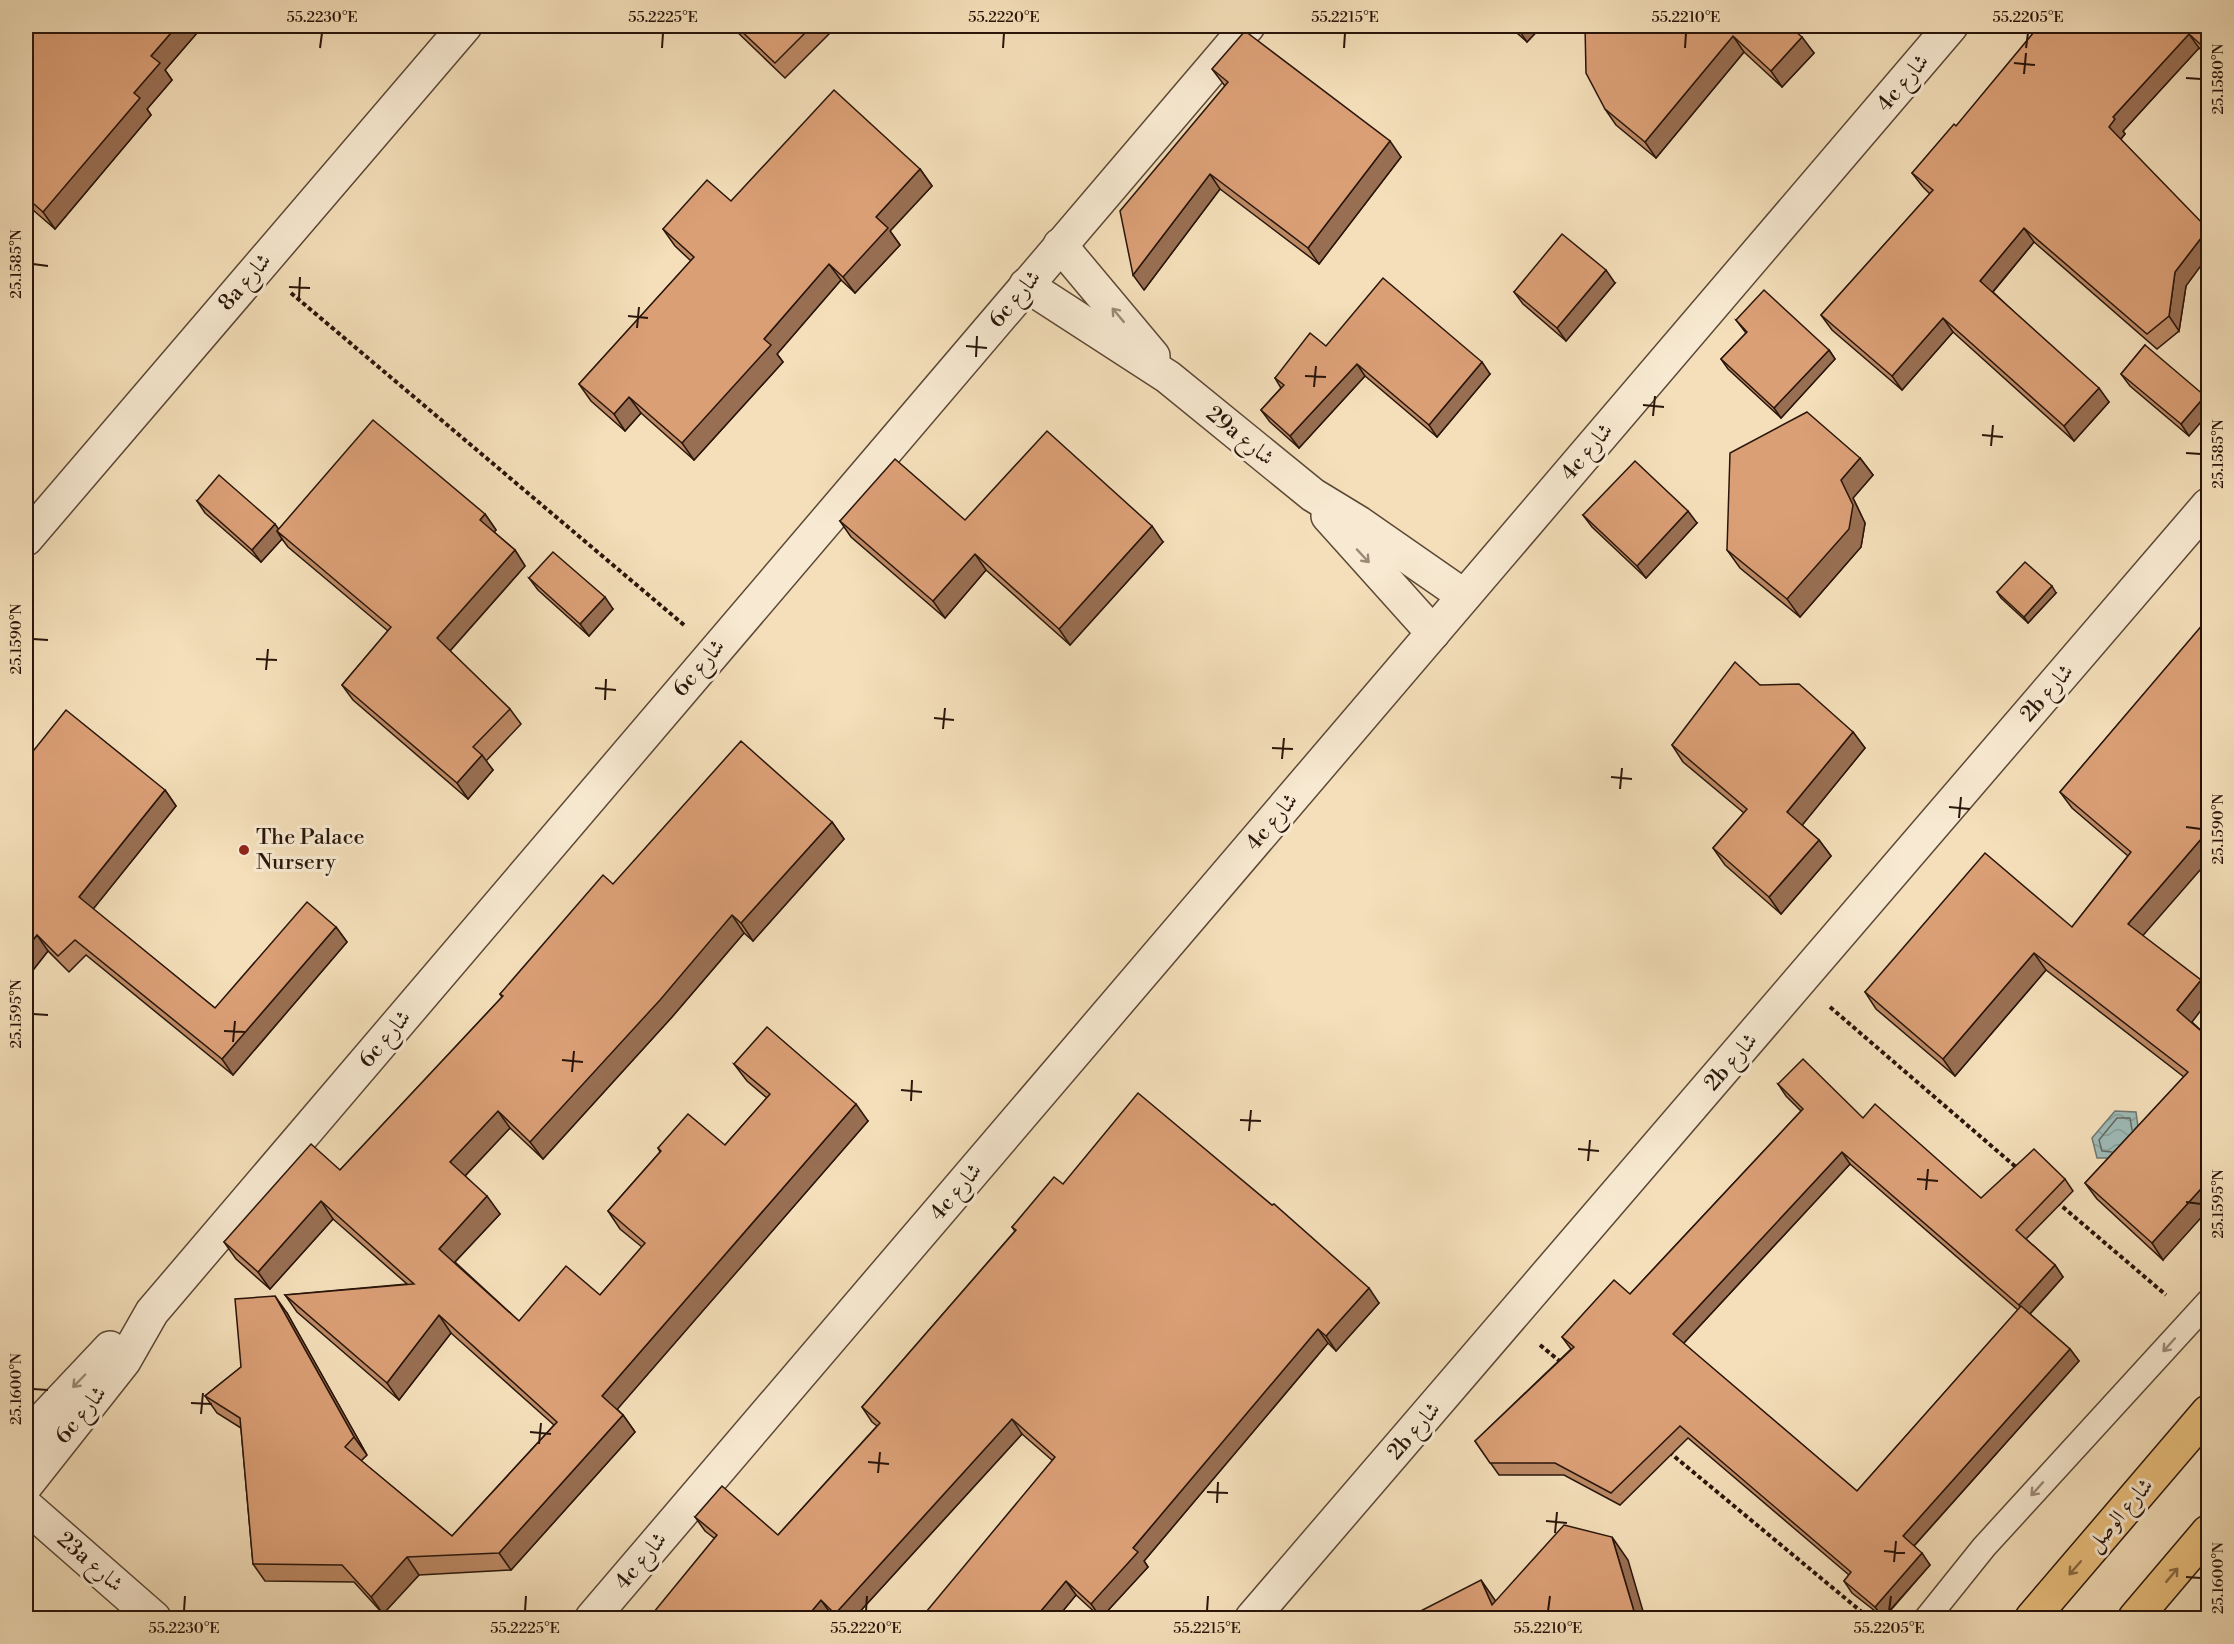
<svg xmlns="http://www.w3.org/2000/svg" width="2234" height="1644" font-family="'Libre Bodoni',Amiri,serif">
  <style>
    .water { fill: url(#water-waves); stroke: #6f7972; stroke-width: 1.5 }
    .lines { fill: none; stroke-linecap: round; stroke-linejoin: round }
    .shore { stroke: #646861; stroke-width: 1.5 }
    .service-casing { stroke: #5c4836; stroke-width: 27 }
    .minor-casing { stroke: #5c4836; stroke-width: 36 }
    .primary-casing { stroke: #29150a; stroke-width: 36 }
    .path { stroke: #29150a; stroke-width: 4; stroke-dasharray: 4.5 3; stroke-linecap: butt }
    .service { stroke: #f8ead2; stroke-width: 24 }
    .minor { stroke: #f8ead2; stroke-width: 33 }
    .primary { stroke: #eac07d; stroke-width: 33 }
    .wall { fill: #bc8965; stroke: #29150a; stroke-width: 1.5; fill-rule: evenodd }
    .shaded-wall { fill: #996f53; stroke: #29150a; stroke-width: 1.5 }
    .building { fill: #db9f76; stroke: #29150a; stroke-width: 1.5 }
    .oneway { stroke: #9b8a78 }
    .oneway2 { stroke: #8a6a44 }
    .ticks { fill: none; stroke: #29150a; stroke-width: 2 }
    .poi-dot { fill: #8f2418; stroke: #f8ead2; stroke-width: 2 }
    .labels { text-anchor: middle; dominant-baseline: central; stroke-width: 6; stroke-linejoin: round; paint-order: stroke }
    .street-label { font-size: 22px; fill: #29150a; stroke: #f8ead2 }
    .poi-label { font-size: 22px; fill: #29150a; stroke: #f8ead2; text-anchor: start }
    .neatline { fill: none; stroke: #29150a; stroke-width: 2 }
    .ticks-label { font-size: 15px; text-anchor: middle; fill: #29150a }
  </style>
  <defs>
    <pattern id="water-waves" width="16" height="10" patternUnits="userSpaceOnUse" patternTransform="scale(1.5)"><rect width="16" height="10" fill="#9ebbb8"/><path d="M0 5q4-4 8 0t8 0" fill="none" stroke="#88a09d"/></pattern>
  </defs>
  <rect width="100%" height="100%" fill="#f4dfba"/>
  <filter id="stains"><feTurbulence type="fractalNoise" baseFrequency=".00333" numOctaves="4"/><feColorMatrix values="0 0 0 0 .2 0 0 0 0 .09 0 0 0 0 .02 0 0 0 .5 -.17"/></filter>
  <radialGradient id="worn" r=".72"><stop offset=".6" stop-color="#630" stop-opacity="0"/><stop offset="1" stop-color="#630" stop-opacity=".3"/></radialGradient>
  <!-- water -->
  <polygon class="water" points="2115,1111 2136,1112 2139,1134 2118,1158 2097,1158 2092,1138"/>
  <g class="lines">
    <!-- shore -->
    <polyline class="shore" points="2112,1152 2102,1151 2099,1140 2117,1118 2130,1118 2132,1130"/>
    <!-- service casing -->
    <g class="service-casing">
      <polyline id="service" points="1927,1618 1984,1547 2208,1302"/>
    </g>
    <!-- minor casing -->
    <g class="minor-casing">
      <g id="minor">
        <polyline points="1060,245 1153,356"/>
        <polyline points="1026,285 1168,377 1313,495 1359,523 1464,596"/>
        <polyline points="1328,516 1433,633"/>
        <polyline points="26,539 465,26"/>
        <polyline points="26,1437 110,1348"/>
        <polyline points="26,1485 124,1361 152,1312 1248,26"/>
        <polyline points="26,1506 154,1618"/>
        <polyline points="592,1618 1951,26"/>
        <polyline points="1252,1618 2208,505"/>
      </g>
    </g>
    <!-- primary casing -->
    <g class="primary-casing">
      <g id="primary">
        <polyline points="2032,1618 2208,1412"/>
        <polyline points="2135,1618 2208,1532"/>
      </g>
    </g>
    <!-- path -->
    <g class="path">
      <polyline points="291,293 684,625"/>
      <polyline points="1830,1007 2017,1168"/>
      <polyline points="2057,1202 2166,1295"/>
      <polyline points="1540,1345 1562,1363"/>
      <polyline points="1669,1452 1869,1618"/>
    </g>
    <!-- service -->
    <use href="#service" class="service"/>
    <!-- minor -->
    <use href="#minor" class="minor"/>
    <!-- primary -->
    <use href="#primary" class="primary"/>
  </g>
  <!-- wall -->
  <g class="wall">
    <polygon points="26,26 203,26 165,70 172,80 147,109 151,115 55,229 26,204"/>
    <polygon points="731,26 837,26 785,78"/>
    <polygon points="1509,26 1542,26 1527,42"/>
    <polygon points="1585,26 1789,26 1814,53 1782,87 1744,52 1656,158 1616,125 1605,109"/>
    <polygon points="2208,26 2208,56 2199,48 2123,131 2125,134 2121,139 2186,286 2179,331 2157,349 2034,242 1993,292 2109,402 2074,441 1953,332 1902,390 1832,330 1821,315 1930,194 1923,187 1912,173"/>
    <polygon points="1212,69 1401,157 1319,264 1220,189 1144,290 1225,86"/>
    <polygon points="920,169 932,186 890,231 900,245 855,293 841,280 777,354 783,362 694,460 641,413 625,431 591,401 579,384 691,261 675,246 663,229 731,201"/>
    <polygon points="1615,283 1566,341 1523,304 1514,292"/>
    <polygon points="1736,320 1829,350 1835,359 1781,418 1728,369 1721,359 1746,333"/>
    <polygon points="2145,345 2189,436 2130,386 2121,374"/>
    <polygon points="1326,346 1490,374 1437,437 1365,376 1299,448 1270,422 1261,410 1281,388 1275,378"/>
    <polygon points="1860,458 1873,475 1853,498 1865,523 1861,547 1800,617 1740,568 1727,550"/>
    <polygon points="197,501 279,529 485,514 496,530 494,532 515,550 525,566 450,651 510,709 521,724 486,761 493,770 468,799 353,700 342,685 388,631 288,547 282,539 261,562 205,513"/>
    <polygon points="1583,515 1697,523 1646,578 1592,527"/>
    <polygon points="840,521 1163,542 1070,645 986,570 945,618 851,537"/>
    <polygon points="529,578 613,609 589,636 538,590"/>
    <polygon points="1997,592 2056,593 2028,623 2001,598"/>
    <polygon points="2208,614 2143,936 2192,1022 2208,1037 2163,1260 2097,1199 2085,1183 2184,1077 2046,970 1955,1076 1876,1009 1865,992 2072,927 2128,856 2072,808 2060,792 2204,624 2202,622"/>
    <polygon points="1760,685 1853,732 1865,748 1802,825 1819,840 1831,856 1781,914 1725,865 1713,848 1744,813 1683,762 1672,745"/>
    <polygon points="26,760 165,790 176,806 93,909 215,1008 336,927 347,942 233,1075 86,955 69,972 48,951 26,979"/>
    <polygon points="832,822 844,839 753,941 744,933 672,1017 543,1159 510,1128 465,1176 500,1214 455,1262 519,1321 600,1295 642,1247 620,1229 608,1211 660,1152 658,1148 725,1145 767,1098 747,1081 734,1064 868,1121 617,1409 623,1415 635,1432 511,1570 419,1575 383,1614 354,1582 265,1581 253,1564 241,1428 217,1413 205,1396 241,1367 287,1313 367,1455 361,1461 452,1536 554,1425 451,1333 399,1400 297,1312 285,1295 407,1284 333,1219 270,1289 236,1259 224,1242 340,1170 502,997 500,994 613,884"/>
    <path d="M 1778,1084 L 1863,1118 L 1981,1198 L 2065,1179 L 2073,1191 L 2026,1239 L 2055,1265 L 2063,1277 L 2030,1314 L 2070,1349 L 2079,1361 L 1914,1546 L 1930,1565 L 1884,1618 L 1852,1593 L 1844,1581 L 1849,1575 L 1688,1438 L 1620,1505 L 1564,1475 L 1499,1475 L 1475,1441 L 1571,1349 L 1562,1337 L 1630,1294 L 1801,1111 L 1786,1096 ZM 1850,1164 L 2018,1310 L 1857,1491 L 1683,1344 Z"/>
    <polygon points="1063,1184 1379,1303 1336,1351 1328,1343 1144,1561 1148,1567 1101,1618 1076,1595 1057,1618 1053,1461 1022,1434 854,1618 835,1618 831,1614 714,1538 705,1531 695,1517 778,1535 877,1426 872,1422 862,1407 1015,1231 1012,1227"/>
  </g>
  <!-- shaded-wall -->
  <g class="shaded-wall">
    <polygon points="177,26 203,26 165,70 172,80 147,109 151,115 55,229 43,212 134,93 151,56"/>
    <polygon points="1516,26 1542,26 1527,42"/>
    <polygon points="2189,34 2199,48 2123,131 2125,134 2119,141 2109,127 2113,117"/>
    <polygon points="1733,36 1744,52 1656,158 1645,142"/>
    <polygon points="1802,37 1814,53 1782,87 1771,71"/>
    <polygon points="1390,141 1401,157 1319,264 1308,248"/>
    <polygon points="920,169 932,186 890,231 900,245 855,293 843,277 876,217"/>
    <polygon points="1210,174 1220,189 1144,290 1133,275"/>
    <polygon points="2024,228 2034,242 1990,295 1980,281"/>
    <polygon points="2208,229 2208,256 2186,286 2179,331 2169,316 2175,272"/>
    <polygon points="829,264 841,280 777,354 783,362 694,460 682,443 764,339"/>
    <polygon points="1606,270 1615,283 1566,341 1557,328"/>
    <polygon points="26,298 31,306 26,312"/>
    <polygon points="1943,318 1953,332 1902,390 1892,376"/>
    <polygon points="1829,350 1835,359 1781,418 1774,408"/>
    <polygon points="1482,362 1490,374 1437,437 1429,425"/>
    <polygon points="1357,364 1365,376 1299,448 1290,436"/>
    <polygon points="2099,388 2109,402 2074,441 2064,426"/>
    <polygon points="2205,396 2208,400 2208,414 2189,436 2181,424"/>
    <polygon points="629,397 641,413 625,431 614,414"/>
    <polygon points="1860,458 1873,475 1853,498 1865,523 1861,547 1800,617 1787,599 1841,480"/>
    <polygon points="1688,511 1697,523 1646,578 1637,566"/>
    <polygon points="485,514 496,530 491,535 480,520"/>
    <polygon points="275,524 284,537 277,531 282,539 261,562 252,550"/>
    <polygon points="1152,526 1163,542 1070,645 1059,629"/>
    <polygon points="515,550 525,566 448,653 437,638"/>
    <polygon points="975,554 986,570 945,618 933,601"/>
    <polygon points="2052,586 2056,593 2028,623 2024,617"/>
    <polygon points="605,597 613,609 589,636 580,624"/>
    <polygon points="1853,732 1865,748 1799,829 1787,812"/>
    <polygon points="482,755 493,770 468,799 457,783"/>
    <polygon points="165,790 176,806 90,913 79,897"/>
    <polygon points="832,822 844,839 753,941 741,923"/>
    <polygon points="2208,831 2208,861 2139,940 2128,924"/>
    <polygon points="1819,840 1831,856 1781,914 1769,897"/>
    <polygon points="732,915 744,933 672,1017 543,1159 530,1142"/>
    <polygon points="336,927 347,942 233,1075 222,1059"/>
    <polygon points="37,935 48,951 26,979 26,949"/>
    <polygon points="2034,953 2046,970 1955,1076 1943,1059"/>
    <polygon points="2201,980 2208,991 2208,1001 2189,1026 2177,1010"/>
    <polygon points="856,1104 868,1121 614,1413 602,1396"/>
    <polygon points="498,1111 510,1128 462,1179 450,1162"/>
    <polygon points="1842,1152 1850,1164 1681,1346 1673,1334"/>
    <polygon points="2208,1181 2208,1210 2163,1260 2152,1243"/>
    <polygon points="487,1196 500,1214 451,1266 439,1249"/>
    <polygon points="321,1201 333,1219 270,1289 258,1272"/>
    <polygon points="2055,1265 2063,1277 2027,1317 2019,1305"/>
    <polygon points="1369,1288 1379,1303 1336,1351 1326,1336"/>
    <polygon points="275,1296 287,1313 367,1455 354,1437"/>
    <polygon points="439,1315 451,1333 399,1400 387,1383"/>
    <polygon points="1318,1329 1328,1343 1144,1561 1148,1567 1101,1618 1091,1604 1133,1548"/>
    <polygon points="2070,1349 2079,1361 1912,1548 1903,1536"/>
    <polygon points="623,1415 635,1432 511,1570 499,1553"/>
    <polygon points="1012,1419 1022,1434 854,1618 839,1618 835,1614"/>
    <polygon points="1612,1537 1628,1560 1645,1618 1636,1618"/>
    <polygon points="1922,1553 1930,1565 1883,1618 1875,1607"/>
    <polygon points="407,1557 419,1575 383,1614 371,1597"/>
    <polygon points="1481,1580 1497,1603 1492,1605"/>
    <polygon points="1066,1581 1076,1595 1057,1618 1035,1618"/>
    <polygon points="821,1600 831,1614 827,1618 806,1618"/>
  </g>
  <!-- building -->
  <g class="building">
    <polygon points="26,26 177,26 151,56 160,63 134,93 140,98 43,212 26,197"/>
    <polygon points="736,26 812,26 775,63"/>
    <polygon points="1585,26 1789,26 1802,37 1771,71 1733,36 1645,142 1605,109 1586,73"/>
    <polygon points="2039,26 2208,26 2208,51 2189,34 2113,117 2115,119 2109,127 2208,229 2175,272 2169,316 2147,334 2024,228 1980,281 2099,388 2064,426 1943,318 1892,376 1821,315 1933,190 1912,173 1954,124 1956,126"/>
    <polygon points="1245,31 1390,141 1308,248 1210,174 1133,275 1120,211 1228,82 1212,69"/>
    <polygon points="834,90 920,169 876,217 888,228 843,277 829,264 764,339 771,345 682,443 629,397 614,414 579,384 694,257 663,229 707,180 731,201"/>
    <polygon points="1562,234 1606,270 1557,328 1514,292"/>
    <polygon points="1383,278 1482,362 1429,425 1357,364 1290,436 1261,410 1284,385 1275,378 1310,333 1326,346"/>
    <polygon points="1764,290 1829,350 1774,408 1721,359 1747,332 1736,320"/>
    <polygon points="2145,345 2205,396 2181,424 2121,374"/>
    <polygon points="1807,412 1860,458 1841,480 1853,505 1849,529 1787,599 1727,550 1730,453"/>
    <polygon points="373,420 485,514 480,520 515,550 437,638 510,709 473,747 482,755 457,783 342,685 391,627 277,531"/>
    <polygon points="1047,431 1152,526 1059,629 975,554 933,601 840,521 895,459 965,520"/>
    <polygon points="1635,461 1688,511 1637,566 1583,515"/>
    <polygon points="219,475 275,524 252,550 197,501"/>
    <polygon points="553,552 605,597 580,624 529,578"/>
    <polygon points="2025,562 2052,586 2024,617 1997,592"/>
    <polygon points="2208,614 2208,831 2128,924 2201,980 2177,1010 2208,1037 2208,1181 2152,1243 2085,1183 2188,1072 2034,953 1943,1059 1865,992 1985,853 2072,927 2131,852 2060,792 2204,623 2202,622"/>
    <polygon points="1735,662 1760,685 1799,684 1853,732 1787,812 1819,840 1769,897 1713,848 1747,809 1672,745"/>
    <polygon points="66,710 165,790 79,897 215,1008 307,902 336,927 222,1059 75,940 58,956 37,935 26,949 26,760"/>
    <polygon points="741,741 832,822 741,923 732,915 660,1000 530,1142 498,1111 450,1162 487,1196 439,1249 519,1321 566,1266 600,1295 645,1243 608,1211 661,1151 658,1148 688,1114 725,1145 770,1094 734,1064 767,1027 856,1104 602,1396 623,1415 499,1553 407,1557 371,1597 342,1565 253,1564 240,1418 205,1396 241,1367 235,1299 275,1296 354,1437 345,1447 452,1536 557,1422 439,1315 387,1383 285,1295 414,1284 321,1201 258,1272 224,1242 311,1144 340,1170 503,996 500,994 603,875 613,884"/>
    <polygon points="1803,1059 1863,1118 1875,1104 1981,1198 2034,1149 2065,1179 2016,1230 2055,1265 2019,1305 1842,1152 1673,1334 1857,1491 2021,1306 2070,1349 1903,1536 1922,1553 1875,1607 1844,1581 1851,1572 1680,1426 1611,1493 1555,1463 1490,1463 1475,1441 1574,1347 1562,1337 1614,1280 1630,1294 1803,1109 1778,1084"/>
    <polygon points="1138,1093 1272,1205 1274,1204 1369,1288 1326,1336 1318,1329 1133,1548 1138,1552 1091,1604 1066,1581 1035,1618 921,1618 1055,1457 1012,1419 835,1614 821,1600 806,1618 649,1618 717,1535 695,1517 722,1486 778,1535 880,1423 862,1407 1016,1230 1012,1227 1054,1177 1063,1184"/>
    <polygon points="1564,1525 1612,1537 1636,1618 1407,1618 1481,1580 1492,1605"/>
  </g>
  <!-- one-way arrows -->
  <defs><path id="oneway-shaft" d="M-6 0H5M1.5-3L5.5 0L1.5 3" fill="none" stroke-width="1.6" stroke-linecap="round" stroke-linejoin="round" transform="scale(1.5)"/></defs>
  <g class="oneway">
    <use href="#oneway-shaft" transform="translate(1118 315) rotate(-130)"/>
    <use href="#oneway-shaft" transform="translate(1363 556) rotate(47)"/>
    <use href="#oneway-shaft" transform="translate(2169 1345) rotate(132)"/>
    <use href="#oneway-shaft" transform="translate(79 1381) rotate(134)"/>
    <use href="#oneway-shaft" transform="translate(2037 1489) rotate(132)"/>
  </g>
  <g class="oneway2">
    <use href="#oneway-shaft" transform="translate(2075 1568) rotate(131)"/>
    <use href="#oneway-shaft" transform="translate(2172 1575) rotate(-50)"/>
  </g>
  <!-- ticks -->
  <path class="ticks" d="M 320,48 L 322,33M 662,48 L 663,33M 1003,48 L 1004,33M 1344,48 L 1345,33M 1685,48 L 1686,33M 2026,48 L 2028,33M 2014,63 L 2035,65M 2024,74 L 2026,53M 2186,78 L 2201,79M 33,264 L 48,266M 289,287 L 310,288M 299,298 L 300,277M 628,316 L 648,318M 637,328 L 639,307M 966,346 L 987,348M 976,357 L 977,336M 1305,376 L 1326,377M 1314,387 L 1316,366M 1643,405 L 1664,407M 1653,416 L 1655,396M 1982,435 L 2003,437M 1991,446 L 1993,425M 2186,453 L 2201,454M 33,639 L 48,640M 256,659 L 277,660M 266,670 L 268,649M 595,688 L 616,690M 605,700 L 606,679M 934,718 L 954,720M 943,729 L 945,708M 1272,748 L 1293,749M 1282,759 L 1284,738M 1611,777 L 1632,779M 1620,789 L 1622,768M 1949,807 L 1970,809M 1959,818 L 1961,797M 2186,827 L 2201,829M 33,1014 L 48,1015M 224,1031 L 245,1032M 233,1042 L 235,1021M 562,1060 L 583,1062M 572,1072 L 574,1051M 901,1090 L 922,1092M 911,1101 L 912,1080M 1240,1120 L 1261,1121M 1249,1131 L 1251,1110M 1578,1149 L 1599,1151M 1588,1161 L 1590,1140M 1917,1179 L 1938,1181M 1926,1190 L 1928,1169M 2186,1202 L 2201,1204M 33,1389 L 48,1390M 191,1403 L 212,1404M 201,1414 L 203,1393M 530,1432 L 551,1434M 539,1444 L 541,1423M 868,1462 L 889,1464M 878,1473 L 880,1452M 1207,1492 L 1228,1493M 1217,1503 L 1218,1482M 1546,1521 L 1567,1523M 1555,1533 L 1557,1512M 1884,1551 L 1905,1553M 1894,1562 L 1896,1541M 2186,1577 L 2201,1578M 184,1611 L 185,1596M 525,1611 L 526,1596M 866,1611 L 867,1596M 1207,1611 L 1208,1596M 1548,1611 L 1550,1596M 1889,1611 L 1891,1596"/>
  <!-- markers -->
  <circle class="poi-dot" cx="244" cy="850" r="6"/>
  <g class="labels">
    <!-- street labels -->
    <g class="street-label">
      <text transform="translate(1903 83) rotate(-50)">4c شارع</text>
      <text transform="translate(245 282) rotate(-49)">8a شارع</text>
      <text transform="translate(1015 299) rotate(-50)">6c شارع</text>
      <text transform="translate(1240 436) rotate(39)">29a شارع</text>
      <text transform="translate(1587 452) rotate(-50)">4c شارع</text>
      <text transform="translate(699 668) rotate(-50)">6c شارع</text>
      <text transform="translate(2047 693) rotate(-49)">2b شارع</text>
      <text transform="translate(1272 822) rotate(-50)">4c شارع</text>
      <text transform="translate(385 1039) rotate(-50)">6c شارع</text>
      <text transform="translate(1731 1062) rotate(-49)">2b شارع</text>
      <text transform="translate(956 1192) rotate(-50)">4c شارع</text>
      <text transform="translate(81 1415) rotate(-51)">6c شارع</text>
      <text transform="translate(1414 1431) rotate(-49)">2b شارع</text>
      <text transform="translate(2120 1515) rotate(-49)">شارع الوصل</text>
      <text transform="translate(641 1561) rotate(-50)">4c شارع</text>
      <text transform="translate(90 1562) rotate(41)">23a شارع</text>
    </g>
    <!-- poi labels -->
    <g class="poi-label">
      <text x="256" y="837">The Palace<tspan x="256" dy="25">Nursery</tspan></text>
    </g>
  </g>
  <!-- margin -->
  <rect width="2234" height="1644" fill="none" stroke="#f4dfba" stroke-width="66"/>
  <rect x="33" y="33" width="2168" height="1578" class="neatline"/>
  <g class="ticks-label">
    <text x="322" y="22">55.2230°E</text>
    <text x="663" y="22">55.2225°E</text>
    <text x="1004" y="22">55.2220°E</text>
    <text x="1345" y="22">55.2215°E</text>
    <text x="1686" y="22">55.2210°E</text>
    <text x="2028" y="22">55.2205°E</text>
    <text transform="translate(2218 79) rotate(-90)" y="5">25.1580°N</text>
    <text transform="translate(16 264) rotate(-90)" y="5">25.1585°N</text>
    <text transform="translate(2218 454) rotate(-90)" y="5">25.1585°N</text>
    <text transform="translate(16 639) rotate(-90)" y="5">25.1590°N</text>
    <text transform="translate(2218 829) rotate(-90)" y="5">25.1590°N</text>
    <text transform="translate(16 1014) rotate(-90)" y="5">25.1595°N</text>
    <text transform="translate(2218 1204) rotate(-90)" y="5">25.1595°N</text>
    <text transform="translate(16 1389) rotate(-90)" y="5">25.1600°N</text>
    <text transform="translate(2218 1578) rotate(-90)" y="5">25.1600°N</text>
    <text x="184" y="1633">55.2230°E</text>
    <text x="525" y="1633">55.2225°E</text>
    <text x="866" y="1633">55.2220°E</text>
    <text x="1207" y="1633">55.2215°E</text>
    <text x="1548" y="1633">55.2210°E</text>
    <text x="1889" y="1633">55.2205°E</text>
  </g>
  <rect width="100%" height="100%" filter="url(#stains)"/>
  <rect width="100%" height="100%" fill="url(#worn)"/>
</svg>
